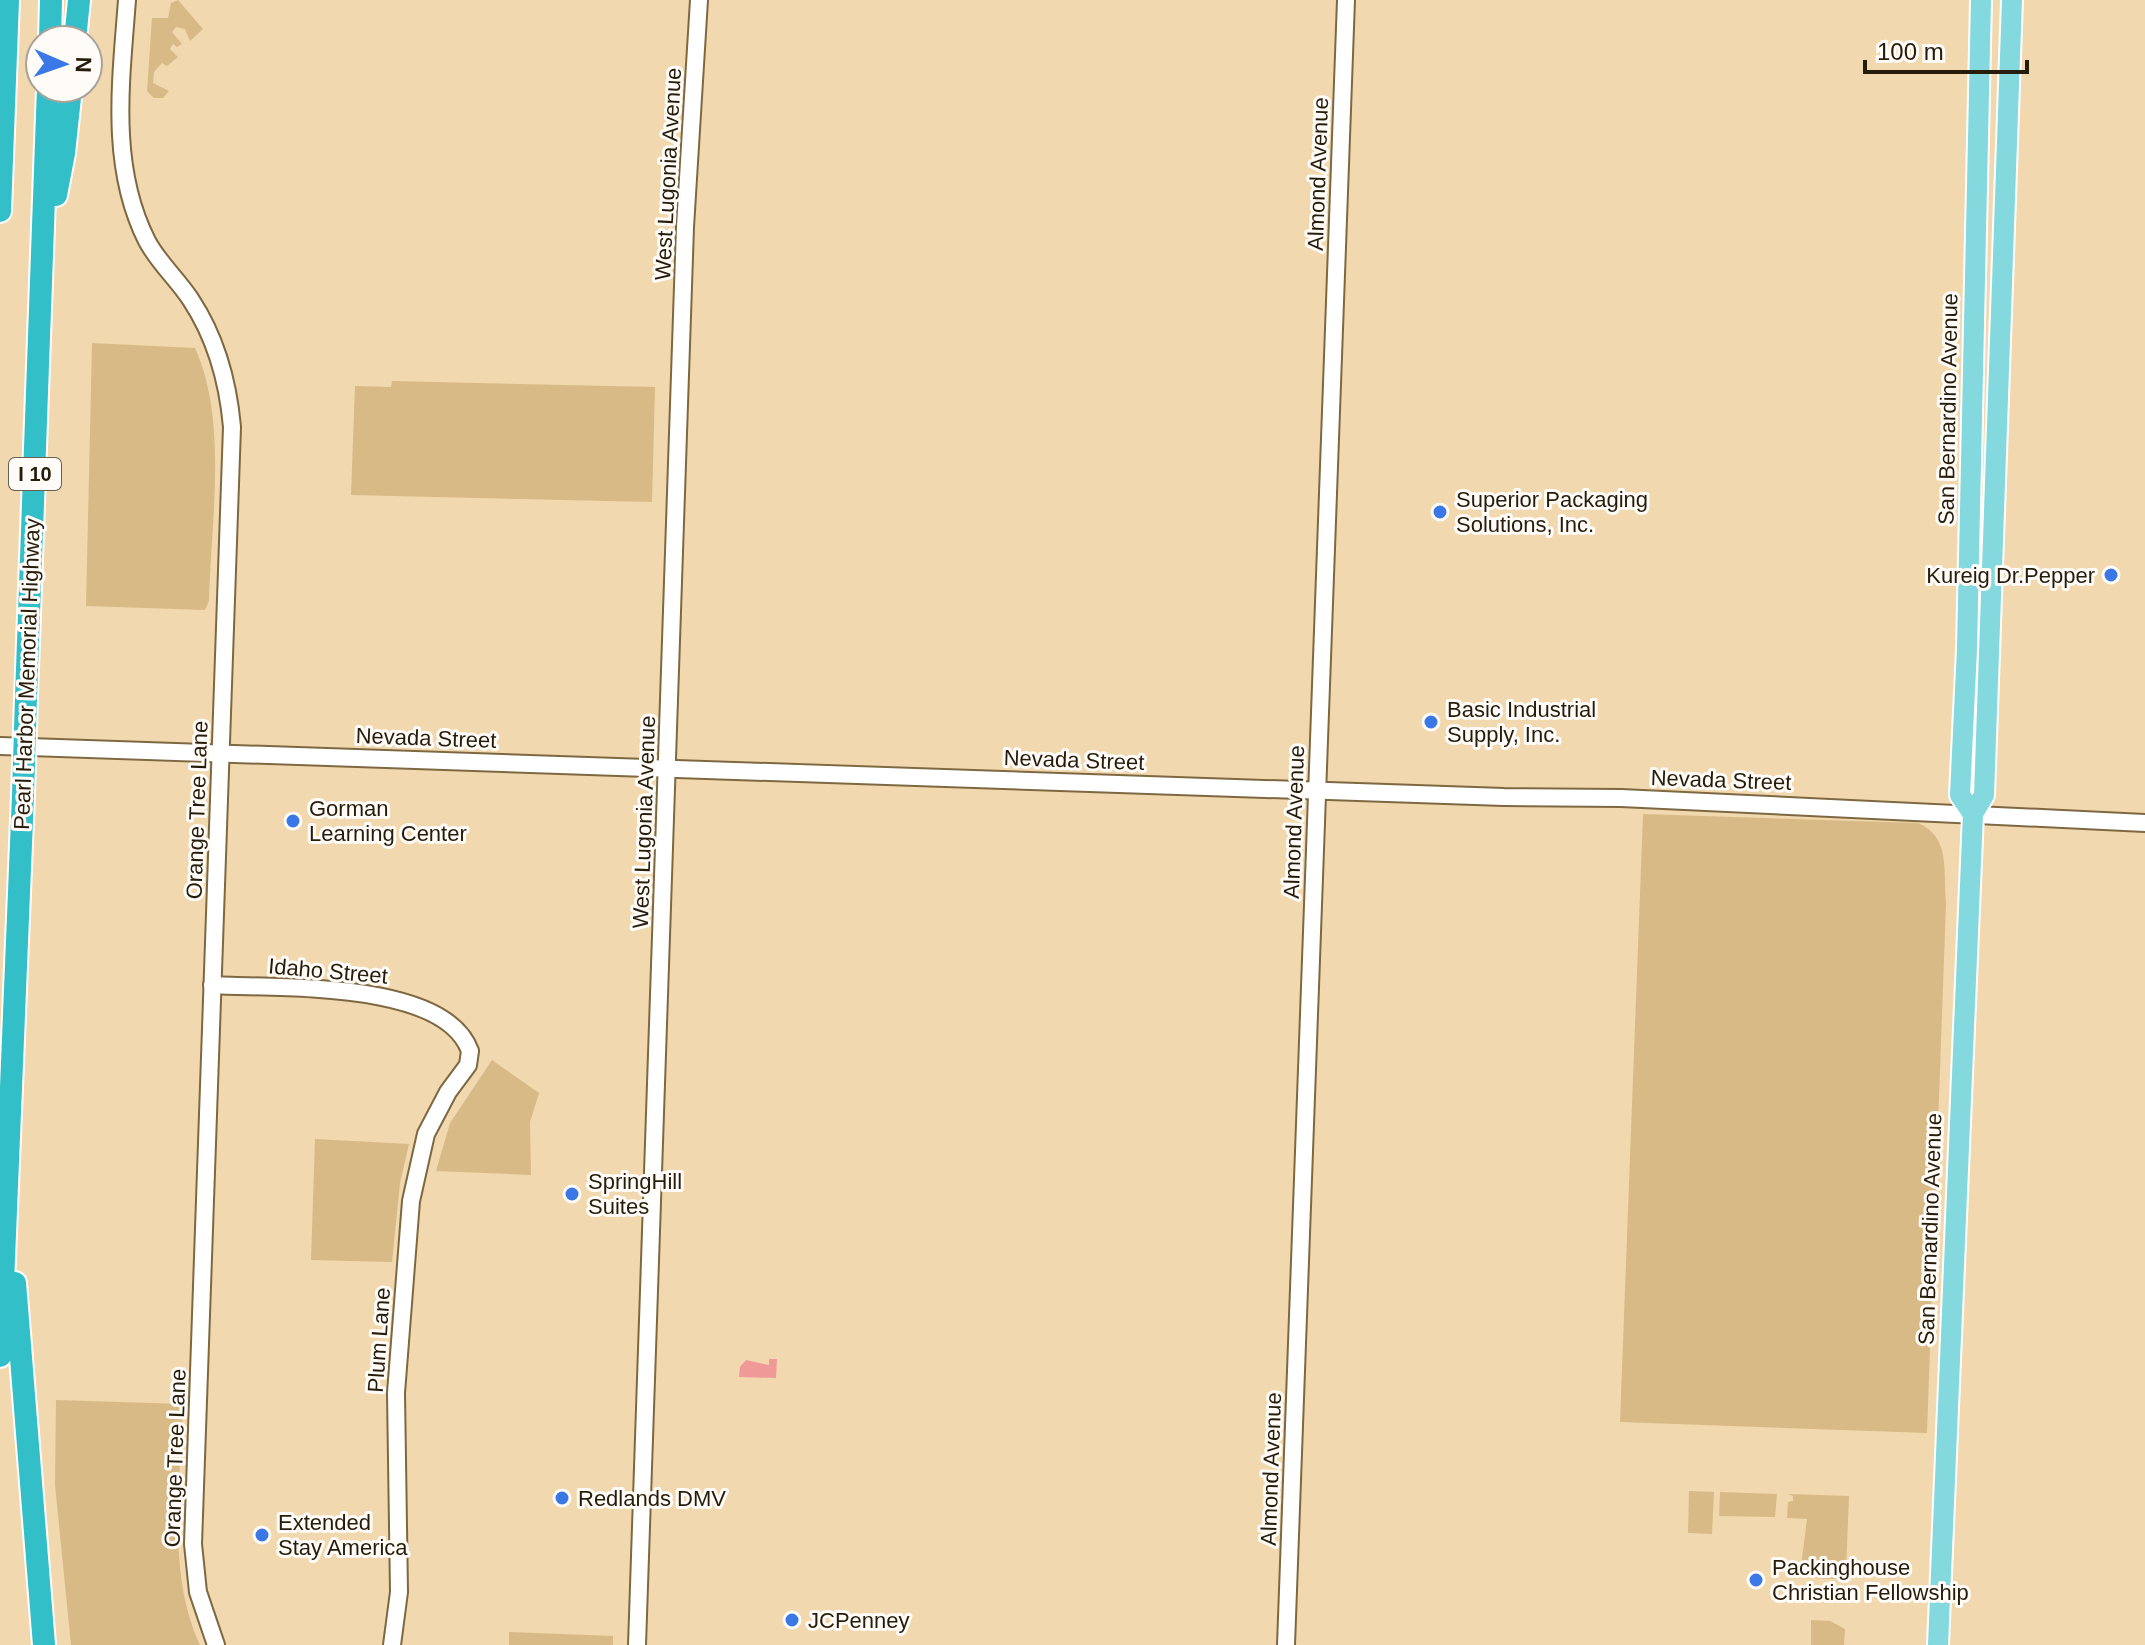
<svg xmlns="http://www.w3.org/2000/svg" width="2145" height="1645" font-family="Helvetica,sans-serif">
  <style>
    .green { fill: #d8ba86 }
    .water { fill: #ef9a98 }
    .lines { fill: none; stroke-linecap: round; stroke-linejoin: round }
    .minor-casing { stroke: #7e6842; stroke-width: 20 }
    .major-casing { stroke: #fff; stroke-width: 24 }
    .highway-casing { stroke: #fff; stroke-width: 26 }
    .minor { stroke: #fff; stroke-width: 16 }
    .major { stroke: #84d9de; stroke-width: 20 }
    .highway { stroke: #32bfc8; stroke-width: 22 }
    .highway-bridge-casing { stroke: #fff; stroke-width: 26; stroke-linecap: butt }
    .highway-bridge { stroke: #32bfc8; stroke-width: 22 }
    .poi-dot { fill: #3a78e7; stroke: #fffcf8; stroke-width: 3 }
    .labels { text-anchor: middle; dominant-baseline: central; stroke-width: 6; stroke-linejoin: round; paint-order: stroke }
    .shield { fill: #fffcf8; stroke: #665f53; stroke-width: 2 }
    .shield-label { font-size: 20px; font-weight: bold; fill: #251c0c }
    .street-label { font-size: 22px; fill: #251c0c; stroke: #fffcf8 }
    .poi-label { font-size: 22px; fill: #251c0c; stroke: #fffcf8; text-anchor: start }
  </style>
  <rect width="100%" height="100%" fill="#f1d8ae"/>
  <!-- green -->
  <g class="green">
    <polygon points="178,0 203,29 190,41 185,29 176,27 172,32 182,44 177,47 173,44 170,49 178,57 167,66 162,63 154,72 153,83 169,91 163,98 154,98 147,91 152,18 168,18 171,3"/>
    <path d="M 92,343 L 195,348 C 228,421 211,521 209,601 L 205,610 L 86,606 Z"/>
    <polygon points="392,381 655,387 652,502 351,495 355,386 391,387"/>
    <path d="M 1643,814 L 1918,823 C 1951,837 1943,871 1946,903 L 1927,1433 L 1620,1422 Z"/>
    <polygon points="492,1060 539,1093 530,1122 531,1175 436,1171 450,1123"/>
    <polygon points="315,1139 409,1144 400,1183 392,1262 311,1260"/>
    <path d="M 56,1400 L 183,1404 C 181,1482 166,1571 200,1645 L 71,1645 L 55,1485 Z"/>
    <polygon points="1689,1491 1714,1492 1712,1534 1688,1533"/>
    <polygon points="1720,1492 1777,1494 1775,1517 1719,1516"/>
    <polygon points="1788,1494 1849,1496 1846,1572 1833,1579 1813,1578 1813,1566 1801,1566 1807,1519 1787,1518 1788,1502 1793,1501 1793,1496"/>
    <polygon points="1811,1620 1830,1621 1845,1629 1844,1645 1811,1645"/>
    <polygon points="509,1632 613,1636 613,1645 509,1645"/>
  </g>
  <!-- water -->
  <polygon class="water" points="769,1359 777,1359 776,1378 739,1377 740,1367 746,1360 769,1365"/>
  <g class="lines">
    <!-- minor casing -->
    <g class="minor-casing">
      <g id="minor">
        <path d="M 127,0 C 121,81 109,166 147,241 C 158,262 178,280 191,300 C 216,338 228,382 232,427 L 193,1544 L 198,1592 L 216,1645"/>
        <polyline points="0,746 1504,797 1621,798 2145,823"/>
        <path d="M 212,985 C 275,989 444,979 470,1051 L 468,1065 L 448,1092 L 426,1134 L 411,1201 L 396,1393 L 399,1592 L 392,1645"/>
        <polyline points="637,1645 685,227 699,0"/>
        <polyline points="1286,1645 1346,0"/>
      </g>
    </g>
    <!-- major casing -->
    <g class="major-casing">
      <g id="major">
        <polyline points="1973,814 1960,795 1967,649 1981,0"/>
        <polyline points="1938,1645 1973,814 1984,795 2012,0"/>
      </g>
    </g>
    <!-- highway casing -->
    <g class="highway-casing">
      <g id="highway">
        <polyline points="50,40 51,0"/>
        <polyline points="75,40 79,0"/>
        <polyline points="56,195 64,153 71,88"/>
        <polyline points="0,211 8,0"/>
        <polyline points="26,697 48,88"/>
        <polyline points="15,1283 44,1645"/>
        <polyline points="0,1356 23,795"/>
      </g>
    </g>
    <!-- minor -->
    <use href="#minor" class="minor"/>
    <!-- major -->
    <use href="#major" class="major"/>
    <!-- highway -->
    <use href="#highway" class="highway"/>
    <!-- highway-bridge casing -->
    <g class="highway-bridge-casing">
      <polyline id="highway-bridge" points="23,795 26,697"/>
    </g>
    <!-- highway-bridge -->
    <use href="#highway-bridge" class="highway-bridge"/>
  </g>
  <!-- markers -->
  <g class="poi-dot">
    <circle cx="1440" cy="512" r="8"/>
    <circle cx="2111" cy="575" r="8"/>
    <circle cx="1431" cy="722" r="8"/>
    <circle cx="293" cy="821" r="8"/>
    <circle cx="572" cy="1194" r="8"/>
    <circle cx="562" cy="1498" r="8"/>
    <circle cx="262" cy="1535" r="8"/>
    <circle cx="1756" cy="1580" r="8"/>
    <circle cx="792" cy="1620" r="8"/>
  </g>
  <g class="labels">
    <!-- shield labels -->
    <rect class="shield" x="9" y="458" width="52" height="32" rx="6"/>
    <g class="shield-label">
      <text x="35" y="474">I 10</text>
    </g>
    <!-- street labels -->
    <g class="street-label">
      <text transform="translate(668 174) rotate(-87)">West Lugonia Avenue</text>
      <text transform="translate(1318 174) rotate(-88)">Almond Avenue</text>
      <text transform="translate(1948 409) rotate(-89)">San Bernardino Avenue</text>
      <text transform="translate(27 674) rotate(-88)">Pearl Harbor Memorial Highway</text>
      <text transform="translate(426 738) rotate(2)">Nevada Street</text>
      <text transform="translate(1074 760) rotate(2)">Nevada Street</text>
      <text transform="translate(1721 780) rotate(2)">Nevada Street</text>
      <text transform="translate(197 810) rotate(-88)">Orange Tree Lane</text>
      <text transform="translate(644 822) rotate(-88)">West Lugonia Avenue</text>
      <text transform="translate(1294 822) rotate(-88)">Almond Avenue</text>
      <text transform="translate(328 971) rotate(5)">Idaho Street</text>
      <text transform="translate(1930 1229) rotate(-88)">San Bernardino Avenue</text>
      <text transform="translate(379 1340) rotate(-86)">Plum Lane</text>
      <text transform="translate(175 1458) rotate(-88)">Orange Tree Lane</text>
      <text transform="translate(1271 1469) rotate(-88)">Almond Avenue</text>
    </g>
    <!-- poi labels -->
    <g class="poi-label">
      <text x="1456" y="499">Superior Packaging<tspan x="1456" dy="25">Solutions, Inc.</tspan></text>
      <text x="2095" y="575" text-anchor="end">Kureig Dr.Pepper</text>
      <text x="1447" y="709">Basic Industrial<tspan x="1447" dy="25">Supply, Inc.</tspan></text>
      <text x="309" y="808">Gorman<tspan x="309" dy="25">Learning Center</tspan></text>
      <text x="588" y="1181">SpringHill<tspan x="588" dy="25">Suites</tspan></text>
      <text x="578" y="1498">Redlands DMV</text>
      <text x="278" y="1522">Extended<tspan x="278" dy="25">Stay America</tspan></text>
      <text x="1772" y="1567">Packinghouse<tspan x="1772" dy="25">Christian Fellowship</tspan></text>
      <text x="808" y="1620">JCPenney</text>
    </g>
  </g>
  <!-- north arrow -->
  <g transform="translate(64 64) rotate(92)"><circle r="38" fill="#fffcf8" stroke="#a8a29a" stroke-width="2"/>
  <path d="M0-6L14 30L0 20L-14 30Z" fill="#3a78e7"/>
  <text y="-12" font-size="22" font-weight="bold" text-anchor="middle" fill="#251c0c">N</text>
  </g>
  <!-- scale -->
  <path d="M1865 60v12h162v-12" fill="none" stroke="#251c0c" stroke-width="4"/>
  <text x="1877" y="60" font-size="24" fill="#251c0c" stroke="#fffcf8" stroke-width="6" paint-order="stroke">100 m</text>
</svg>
